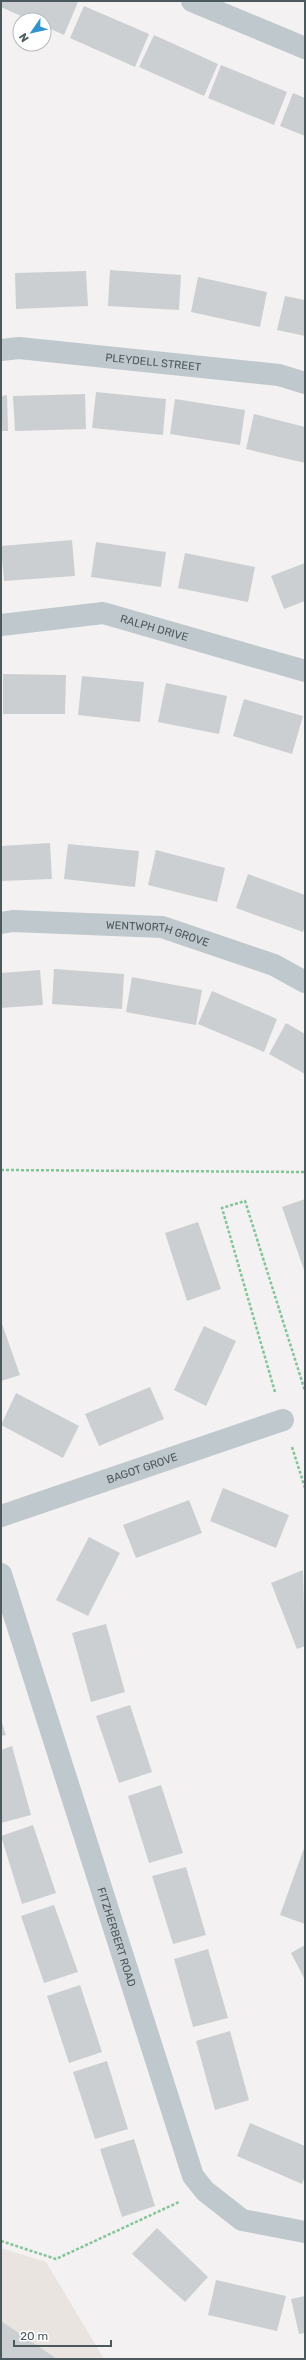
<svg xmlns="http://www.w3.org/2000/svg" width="306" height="2360" font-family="Rubik,sans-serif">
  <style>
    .commercial { fill: #e9e4df }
    .building { fill: #cccfd2 }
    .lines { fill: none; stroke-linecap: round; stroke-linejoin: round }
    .path { stroke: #82c596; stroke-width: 2.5; stroke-dasharray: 3 2; stroke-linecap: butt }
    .minor { stroke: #bfc8cc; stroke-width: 22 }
    .labels { text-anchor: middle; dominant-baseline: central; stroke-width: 3; stroke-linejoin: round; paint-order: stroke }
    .street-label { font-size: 11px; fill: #4b585c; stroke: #fff }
  </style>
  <rect width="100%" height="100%" fill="#f3f1f2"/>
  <!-- commercial -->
  <polygon class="commercial" points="1,2248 46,2262 104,2359 1,2359"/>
  <!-- building -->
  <g class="building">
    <polygon points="1,1 76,1 78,2 64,35 44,26 44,20 30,20 1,7"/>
    <polygon points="84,6 149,34 135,67 70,38"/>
    <polygon points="154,35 218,64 204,96 139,67"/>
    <polygon points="221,65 287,92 274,125 208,98"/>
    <polygon points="293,93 305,98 305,136 280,126"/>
    <polygon points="110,270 181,275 179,310 108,306"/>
    <polygon points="86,271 88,306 16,309 15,273"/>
    <polygon points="198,277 267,292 260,327 191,312"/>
    <polygon points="285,296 305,300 305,336 277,330"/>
    <polygon points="96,392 166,399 163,435 92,428"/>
    <polygon points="85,394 86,429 15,431 13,396"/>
    <polygon points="7,395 8,431 1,431 1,396"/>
    <polygon points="175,399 245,410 240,445 170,434"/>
    <polygon points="254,414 305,427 305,463 246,449"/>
    <polygon points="72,540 75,576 4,581 1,546"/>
    <polygon points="96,542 166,552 161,587 91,577"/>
    <polygon points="185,553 255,567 248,602 178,588"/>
    <polygon points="305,563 305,601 284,609 271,576"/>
    <polygon points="3,674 66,675 65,714 3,714"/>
    <polygon points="82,676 144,682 140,722 78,715"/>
    <polygon points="166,683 227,696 219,734 158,722"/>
    <polygon points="244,699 303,716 292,754 233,736"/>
    <polygon points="50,843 52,879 1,881 1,846"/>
    <polygon points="68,844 139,851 135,887 64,879"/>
    <polygon points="156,850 225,868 217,902 148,885"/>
    <polygon points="248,874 305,895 305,926 303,932 236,908"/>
    <polygon points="54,969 124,974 122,1009 52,1004"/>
    <polygon points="40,970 43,1005 1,1008 1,973"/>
    <polygon points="132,977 202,990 196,1025 126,1012"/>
    <polygon points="212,991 277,1019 264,1052 198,1024"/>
    <polygon points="286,1023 305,1034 305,1074 269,1054"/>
    <polygon points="305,1199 305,1273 282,1207"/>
    <polygon points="198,1222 221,1289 187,1301 165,1233"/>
    <polygon points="1,1321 20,1375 1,1381"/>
    <polygon points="204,1326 236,1341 206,1406 174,1390"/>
    <polygon points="150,1387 164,1419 99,1446 85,1414"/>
    <polygon points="16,1393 79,1426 63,1458 1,1425"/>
    <polygon points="223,1488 289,1515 276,1548 210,1521"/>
    <polygon points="189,1500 202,1533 136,1558 123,1525"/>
    <polygon points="89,1537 120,1553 88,1616 56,1600"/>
    <polygon points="303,1570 305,1646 297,1649 271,1583"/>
    <polygon points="106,1624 125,1692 91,1702 72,1633"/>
    <polygon points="130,1705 152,1772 119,1783 96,1716"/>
    <polygon points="1,1720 6,1735 1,1736"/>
    <polygon points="12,1746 31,1815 1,1823 1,1750"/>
    <polygon points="161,1785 183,1853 149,1863 128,1796"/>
    <polygon points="33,1825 56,1893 22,1904 1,1836"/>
    <polygon points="304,1848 305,1848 305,1924 280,1915"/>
    <polygon points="186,1867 206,1935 173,1944 152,1876"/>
    <polygon points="54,1905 78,1972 44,1983 21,1916"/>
    <polygon points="305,1945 305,1980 291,1953"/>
    <polygon points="208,1949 228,2018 193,2027 174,1959"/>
    <polygon points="80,1985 102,2052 69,2063 47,1996"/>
    <polygon points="230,2031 249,2100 215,2110 196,2041"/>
    <polygon points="107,2061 128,2129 95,2139 73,2072"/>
    <polygon points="250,2123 305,2146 305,2176 302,2184 237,2156"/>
    <polygon points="134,2139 155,2206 122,2217 100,2149"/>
    <polygon points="157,2228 208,2277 185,2302 132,2254"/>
    <polygon points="216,2280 286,2296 277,2331 208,2315"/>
    <polygon points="305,2296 305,2333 299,2334 291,2299"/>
    <polygon points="1,2321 57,2359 1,2359"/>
  </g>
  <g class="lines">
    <!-- path -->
    <g class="path">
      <polyline points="1,1170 305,1172"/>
      <polyline points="275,1392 222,1208 245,1201 305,1391"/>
      <polyline points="292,1447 305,1488"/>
      <polyline points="1,2241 56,2259 179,2202"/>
    </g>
    <!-- minor -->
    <g class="minor">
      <polyline points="192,1 305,48"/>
      <path id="s1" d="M 1,350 L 19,348 L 279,375 L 305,383"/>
      <path id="s2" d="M 1,625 L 103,613 L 305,671"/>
      <path id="s3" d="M 1,923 L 13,921 L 162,927 L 274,965 L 305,982"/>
      <path id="s4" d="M 1,1516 L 283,1420"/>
      <path id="s5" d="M 1,1574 L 193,2176 L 205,2191 L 242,2220 L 305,2232"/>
    </g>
  </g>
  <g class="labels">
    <!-- street labels -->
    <g class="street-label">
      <text stroke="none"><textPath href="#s1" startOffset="153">PLEYDELL STREET</textPath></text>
      <text stroke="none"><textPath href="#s2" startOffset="156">RALPH DRIVE</textPath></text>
      <text stroke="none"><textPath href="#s3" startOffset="158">WENTWORTH GROVE</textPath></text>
      <text stroke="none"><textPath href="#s4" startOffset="149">BAGOT GROVE</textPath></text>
      <text stroke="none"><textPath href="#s5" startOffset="381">FITZHERBERT ROAD</textPath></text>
    </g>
  </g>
  <!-- border -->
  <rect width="306" height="2360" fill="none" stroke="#4b585c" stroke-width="4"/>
  <!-- north arrow -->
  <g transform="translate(32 32) rotate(236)"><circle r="19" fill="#ffffff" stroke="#b7bcbe"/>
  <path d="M0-3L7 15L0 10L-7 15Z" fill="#3095cf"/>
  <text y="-6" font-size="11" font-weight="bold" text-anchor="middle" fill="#4b585c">N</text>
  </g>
  <!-- scale -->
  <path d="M14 2340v6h97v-6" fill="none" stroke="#4b585c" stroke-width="2"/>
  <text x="20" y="2340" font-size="12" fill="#4b585c" stroke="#ffffff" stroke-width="3" paint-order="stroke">20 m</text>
</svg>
